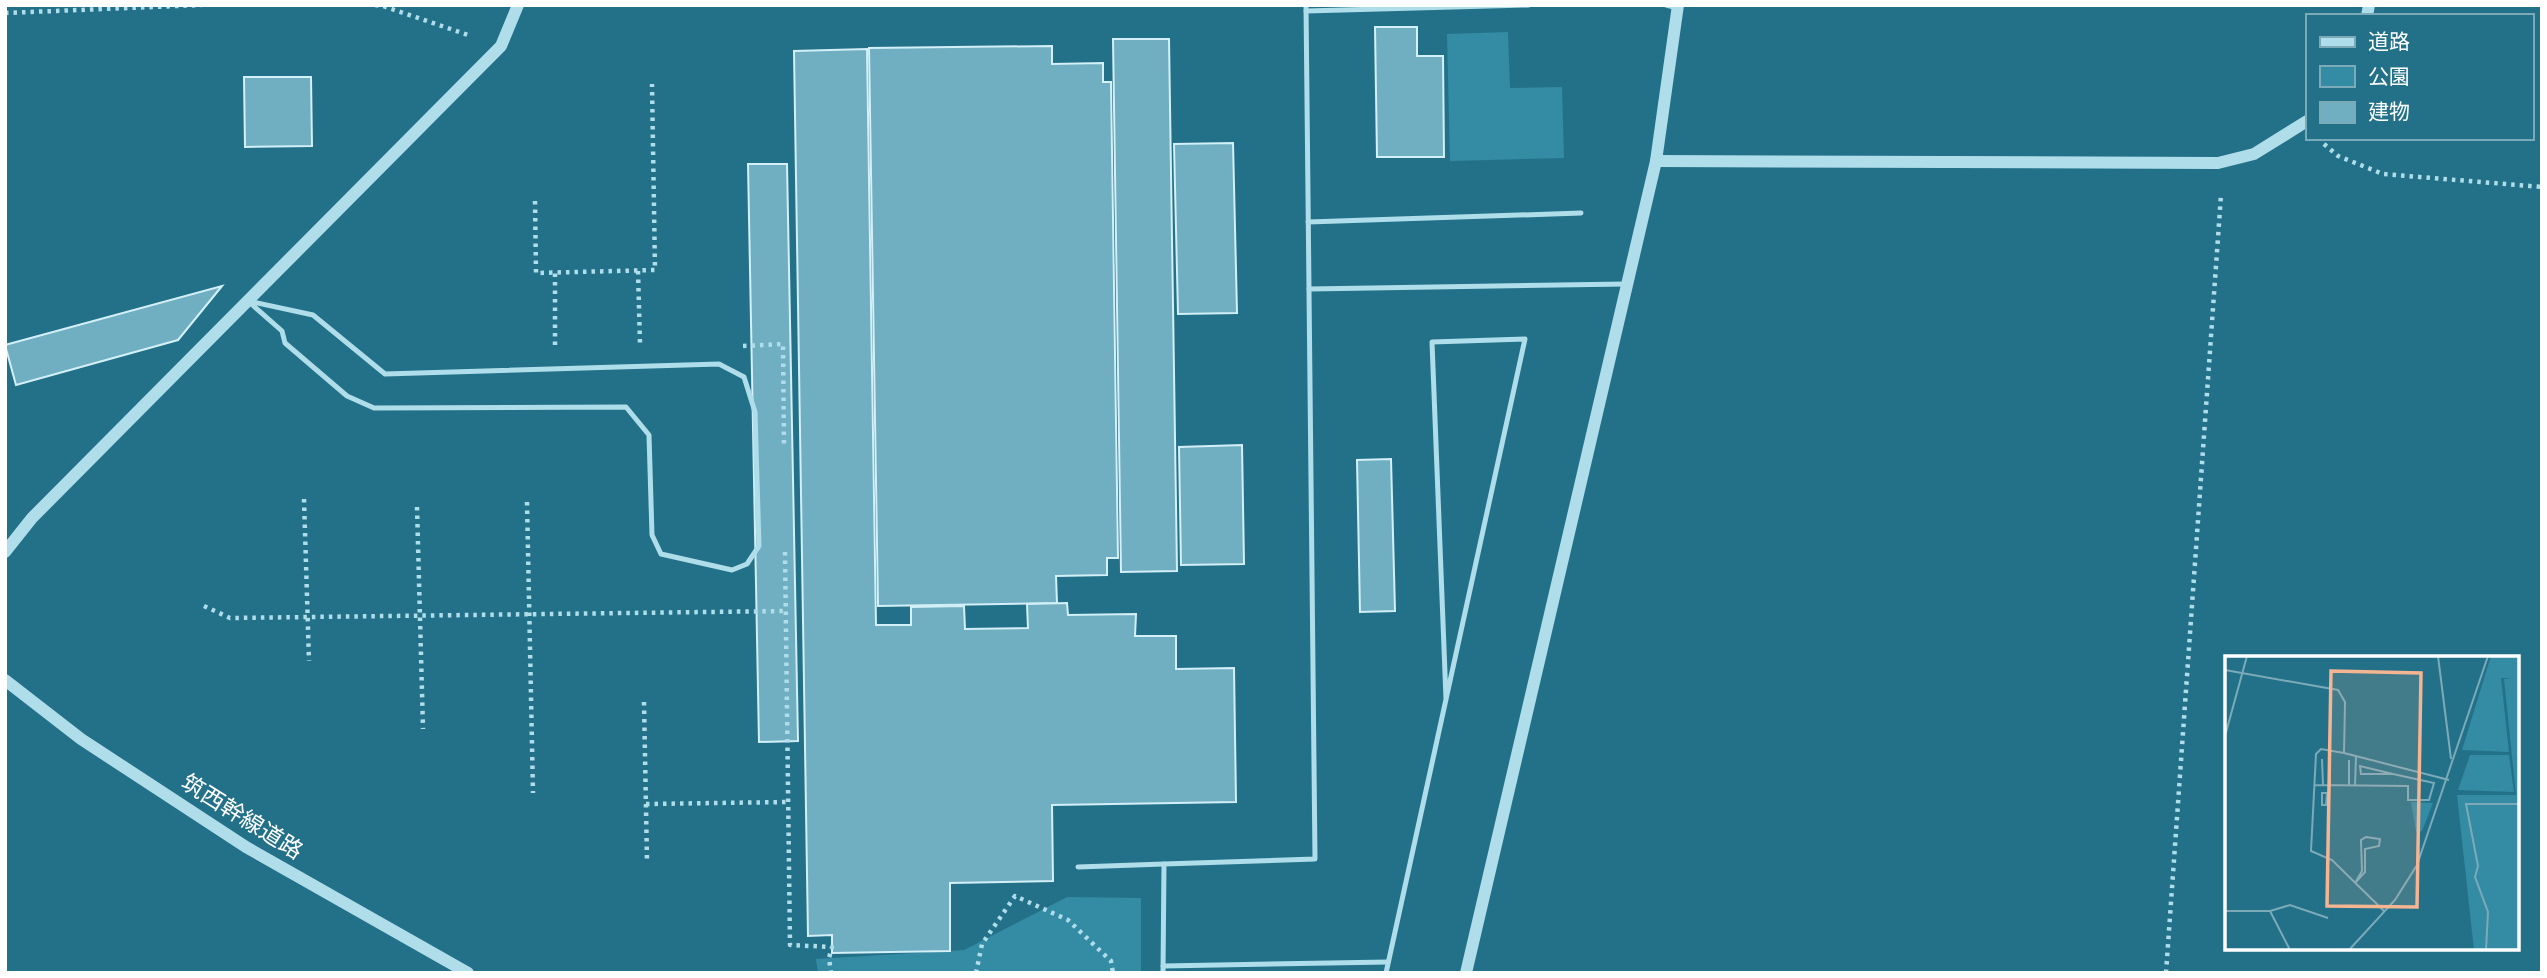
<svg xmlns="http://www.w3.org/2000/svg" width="2547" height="978" font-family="'Work Sans','Noto Sans JP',sans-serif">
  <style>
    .green { fill: #348ba4 }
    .building { fill: #70aec1; stroke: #d3eff7; stroke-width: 2 }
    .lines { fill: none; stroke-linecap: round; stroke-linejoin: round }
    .path { stroke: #afddea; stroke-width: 4.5; stroke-dasharray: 3.5 5; stroke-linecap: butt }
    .service { stroke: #afddea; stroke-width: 5 }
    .tertiary { stroke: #afddea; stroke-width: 12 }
    .labels { text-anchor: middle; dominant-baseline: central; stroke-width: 7; stroke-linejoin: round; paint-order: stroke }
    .street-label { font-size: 23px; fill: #fff; stroke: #237189 }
    .inset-road { fill: none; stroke: #7baab8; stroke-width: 2 }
    .view { fill: #f5b492; fill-opacity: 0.15; stroke: #f5b492; stroke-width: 3.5 }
    .inset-edge { fill: none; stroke: #fff; stroke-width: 3.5 }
  </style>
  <rect width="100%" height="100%" fill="#237189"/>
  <!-- green -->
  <g class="green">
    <polygon points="1508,32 1510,88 1562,87 1564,158 1450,161 1447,34"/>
    <polygon points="1067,897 1141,898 1141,973 818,973 816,959 964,950"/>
  </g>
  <!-- building -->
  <g class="building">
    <polygon points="1375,27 1417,27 1417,56 1443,56 1444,157 1377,157"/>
    <polygon points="1113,39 1169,39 1177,571 1121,572"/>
    <polygon points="1052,46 1052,64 1103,63 1103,82 1111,82 1118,558 1107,558 1107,575 1056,576 1057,603 878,606 869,48"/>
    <polygon points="867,49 876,625 911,625 911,607 964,606 965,629 1028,628 1027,604 1067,603 1068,615 1136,614 1135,636 1176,636 1176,669 1234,668 1236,802 1052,805 1053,881 950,883 950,951 832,953 832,935 808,936 794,51"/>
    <polygon points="244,77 311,77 312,146 245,147"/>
    <polygon points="1233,143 1237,313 1178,314 1174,144"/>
    <polygon points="748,164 787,164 798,741 759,742"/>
    <polygon points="222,286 178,340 16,385 5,345"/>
    <polygon points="1242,445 1244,564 1181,565 1179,447"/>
    <polygon points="1391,459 1395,611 1360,612 1357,460"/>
  </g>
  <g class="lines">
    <!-- path -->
    <g class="path">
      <polyline points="375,5 383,6 471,36"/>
      <polyline points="5,13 202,5"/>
      <polyline points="2324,144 2338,156 2383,174 2542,187"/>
      <polyline points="535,201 536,273 655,270 652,84"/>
      <polyline points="638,271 640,344"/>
      <polyline points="555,345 555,273"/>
      <polyline points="743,346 783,344 784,445"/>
      <polyline points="304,499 309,661"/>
      <polyline points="527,502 533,793"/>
      <polyline points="417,507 423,729"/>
      <polyline points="785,552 790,945 832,947 829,958 831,973"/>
      <polyline points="204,606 230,618 785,611"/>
      <polyline points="644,702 647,861"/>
      <polyline points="646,804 787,802"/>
      <polyline points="976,973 982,944 1015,896 1068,920 1111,961 1113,973"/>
      <polyline points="2166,973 2221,195"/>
    </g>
    <!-- service -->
    <g class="service">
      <polyline points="1666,5 1678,8"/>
      <polyline points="1306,11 1529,5"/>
      <polyline points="1308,222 1581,213"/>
      <polyline points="1309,289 1626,284"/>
      <polygon points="248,301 313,315 385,374 719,364 744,377 755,412 759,546 747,564 732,570 661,554 652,535 649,435 626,407 374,408 347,396 285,343 282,331"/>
      <polyline points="1078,867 1164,864"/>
      <polyline points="1163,966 1388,962"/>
      <polyline points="1163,973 1164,864 1315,859 1306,5"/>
      <polyline points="1386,973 1525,339 1432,342 1446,699"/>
    </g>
    <!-- tertiary -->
    <g class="tertiary">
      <polyline points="2367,16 2369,5"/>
      <polyline points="1656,161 2218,163 2254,154 2307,121"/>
      <polyline points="5,552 32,518 501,46 518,5"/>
      <polyline points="5,680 81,739 246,847 468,973"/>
      <polyline points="1466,973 1656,161 1678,5"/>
    </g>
  </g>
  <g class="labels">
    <!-- street labels -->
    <g class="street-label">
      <text transform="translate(242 817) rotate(32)">筑西幹線道路</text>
    </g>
  </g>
  <!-- overview -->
  <g transform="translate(2225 656)">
    <rect width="294" height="294" fill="#237189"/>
    <path d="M 266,0 L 294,0 L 294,294 L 249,294 L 232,139 L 291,139 L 279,23 L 287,22 L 276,22 L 284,96 L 237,94 ZM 245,99 L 284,99 L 289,136 L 233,134 ZM 186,146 L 208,147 L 197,175 L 191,176 Z" fill="#348ba4"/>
    <path class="inset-road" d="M 213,0 L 226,103M 0,14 L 113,34 L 120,46 L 119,97M 0,80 L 22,0M 97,103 L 98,129M 124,104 L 124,130M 89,129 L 183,130 L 183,144 L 204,144 L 209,127 L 168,118 L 135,110 L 136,118 L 168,118M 105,129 L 105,95M 130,130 L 131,100M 97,137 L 102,137 L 101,149 L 97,149 ZM 141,181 L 155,183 L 154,190 L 140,193 L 140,216 L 130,227 L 137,215 L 136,184 ZM 0,255 L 45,255 L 65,249 L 103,262M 45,255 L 65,294M 160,256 L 107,204 L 86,195 L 91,98 L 96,93 L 119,97 L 224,124M 124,294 L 170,244 L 192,209 L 263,0M 261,294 L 263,256 L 250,221 L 253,210 L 241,148 L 294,148"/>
    <path class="view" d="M 106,15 L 196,17 L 192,251 L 102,250 Z"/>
    <rect width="294" height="294" class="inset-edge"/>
  </g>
  <!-- border -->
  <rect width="2547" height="978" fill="none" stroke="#ffffff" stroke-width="14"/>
  <!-- legend -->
  <rect x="2306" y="14" width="228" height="126" fill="#237189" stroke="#7baab8" stroke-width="2"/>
  <rect x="2320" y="37" width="35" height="10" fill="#afddea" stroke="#7baab8" stroke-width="2"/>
  <text x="2368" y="49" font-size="21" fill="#ffffff">道路</text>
  <rect x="2320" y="66" width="35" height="21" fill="#348ba4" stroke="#7baab8" stroke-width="2"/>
  <text x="2368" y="84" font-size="21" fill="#ffffff">公園</text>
  <rect x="2320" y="102" width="35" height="21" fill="#70aec1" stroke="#7baab8" stroke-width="2"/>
  <text x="2368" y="119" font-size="21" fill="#ffffff">建物</text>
</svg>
